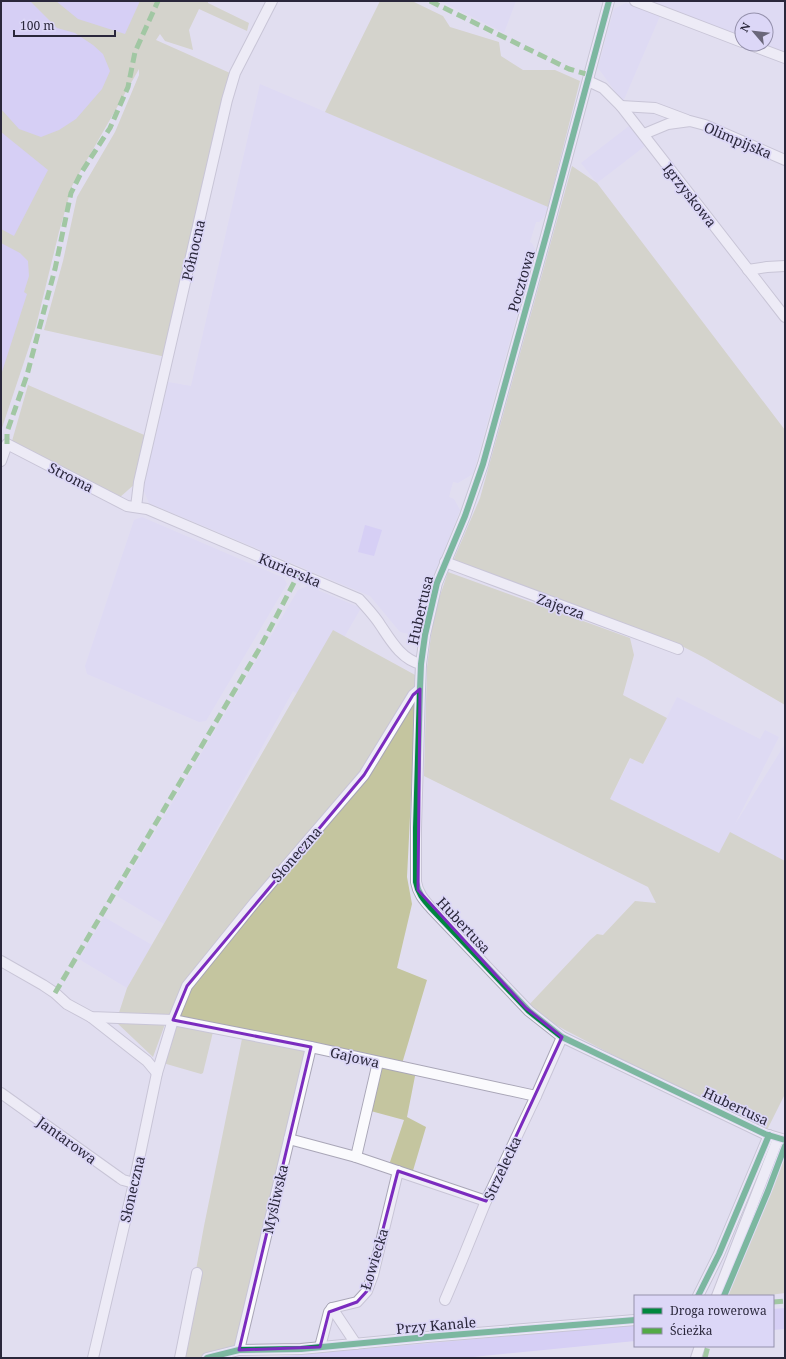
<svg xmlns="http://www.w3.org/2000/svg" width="786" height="1359" font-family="'Noto Serif',serif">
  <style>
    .built { fill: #d9d4f7 }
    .green { fill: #c4c59f }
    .water { fill: #c7bcfa }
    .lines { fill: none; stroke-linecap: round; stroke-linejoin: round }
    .minor-casing { stroke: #a9a6b7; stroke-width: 12 }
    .minor { stroke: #fafafd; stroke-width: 10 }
    .quiet { stroke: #53aa46; stroke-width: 5; stroke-dasharray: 10 5; stroke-linecap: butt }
    .cycleway-casing { stroke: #dcd7f7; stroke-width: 8 }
    .cycleway { stroke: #00873e; stroke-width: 6 }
    .marked { fill: none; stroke: #7b2cbf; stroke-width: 3; stroke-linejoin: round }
    .labels { text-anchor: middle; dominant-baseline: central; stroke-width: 3.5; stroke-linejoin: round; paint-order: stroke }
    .street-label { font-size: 14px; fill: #2a273b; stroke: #dcd7f7 }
  </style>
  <rect width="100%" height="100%" fill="#e1def0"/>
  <!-- built -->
  <g class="built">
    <polygon points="440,1 516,1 504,33"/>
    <polygon points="650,1 785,1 785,53 760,44 766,44 766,20 742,20 742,37"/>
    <polygon points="626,3 660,16 623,102 598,68 614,9"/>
    <polygon points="260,84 548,207 544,217 539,222 536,222 530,242 532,243 535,249 473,474 458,483 453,482 449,497 454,499 460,510 431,584 419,636 400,632 370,596 149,503 143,489 168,382 191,386"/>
    <polygon points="629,126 645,146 597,183 581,163"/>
    <polygon points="142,517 284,578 287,584 206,721 199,722 87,674 85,666 134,520"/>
    <polygon points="308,586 361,608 308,700 293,691 164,924 117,896 298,590"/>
    <polygon points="677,697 760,739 765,730 779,737 734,826 785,744 785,862 719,853 610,799 631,758 644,764"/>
    <polygon points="104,917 152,945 127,988 79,959"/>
  </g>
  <!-- green -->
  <g class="green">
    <polygon points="1,1 208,1 208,3 249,23 247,31 199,9 189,30 193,50 165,41 160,34 156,40 230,73 166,357 44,330 63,261 77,197 115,132 139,75 139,69 72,186 59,232 36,326 1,431"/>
    <polygon points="380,1 412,1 443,16 450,27 499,42 501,56 523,70 555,70 580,81 548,207 325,112"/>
    <polygon points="572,166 597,183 785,430 785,705 705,658 676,643 453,561 480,498"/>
    <polygon points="28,385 149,437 136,483 119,498 12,441"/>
    <polygon points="448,572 630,638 634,655 623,695 667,718 643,764 630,758 610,799 719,853 730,832 785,861 785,1094 765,1134 565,1030 526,1008 590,940 597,934 603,935 635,901 656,903 648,887 424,776 427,667 434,613"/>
    <polygon points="333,630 417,676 407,877 412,904 397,968 427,980 401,1067 416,1071 407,1117 426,1127 412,1174 388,1168 404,1120 367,1110 378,1062 310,1045 299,1097 284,1138 235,1347 209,1353 202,1358 180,1358 204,1226 244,1029 168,1016 153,1057 116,1022 127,988"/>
    <polygon points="174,1025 213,1032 203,1073 201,1074 163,1063"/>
    <polygon points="783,1158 785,1159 785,1293 762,1296 727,1296"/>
  </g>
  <!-- water -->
  <g class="water">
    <polygon points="1,1 30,1 57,28 75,33 93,45 103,54 110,71 102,89 76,119 59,130 41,137 19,129 1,109"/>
    <polygon points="56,1 140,1 125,34 78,19"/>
    <polygon points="1,132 48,170 14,236 1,229"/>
    <polygon points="1,243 20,253 28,261 29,276 24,292 27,294 1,375"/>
    <polygon points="365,525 382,530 374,556 358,552"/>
    <polygon points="785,1308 785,1329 773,1330 773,1309"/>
    <polygon points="635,1325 635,1341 463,1358 263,1358"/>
  </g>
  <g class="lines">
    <!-- minor casing -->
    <g class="minor-casing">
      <g id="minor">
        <path d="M 609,1 L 546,236 L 483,464 L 465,516 L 437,583 L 425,635 L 421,664 L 420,689 L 416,828 L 416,882 C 418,893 423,899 431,908 L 529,1011 L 562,1037 L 765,1134 L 785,1140"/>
        <polyline points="635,1 742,42"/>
        <polyline points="748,44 785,58"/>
        <polyline points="588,81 603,88 621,106 785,317"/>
        <polyline points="621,106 655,108 687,120"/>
        <polyline points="644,134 668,124 690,121 705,125 785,160"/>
        <polyline points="748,270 767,267 785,266"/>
        <path d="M 1,461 L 7,444 L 127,506 L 147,509 L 359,599 C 366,607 375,616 381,626 C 391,641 402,660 421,664"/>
        <polyline points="136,507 139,482 227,100 235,73 272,1"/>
        <polyline points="445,562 678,649"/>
        <polyline points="1,961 43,985 55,993 67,1004 91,1017 173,1020 311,1047 536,1096"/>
        <polyline points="91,1017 147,1061 157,1073"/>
        <polyline points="1,1093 120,1178 123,1180 134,1183"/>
        <polyline points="289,1139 356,1157 486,1201"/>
        <polyline points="356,1157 378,1062"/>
        <polyline points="698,1296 719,1254 769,1135"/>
        <polyline points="717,1296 778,1139"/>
        <polyline points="445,1300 462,1260 486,1201 536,1096 562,1037"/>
        <polyline points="332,1308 356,1344"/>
        <polyline points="320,1347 329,1312 332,1308 357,1302 367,1291 373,1275 398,1171"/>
        <polyline points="239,1350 311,1047"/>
        <polyline points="93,1358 134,1183 157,1073 173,1020 187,986 255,902 364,775 413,695 420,689"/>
        <polyline points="180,1358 197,1273"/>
        <polyline points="207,1358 239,1350 301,1349 427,1337 635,1320"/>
        <polyline points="696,1358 700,1346"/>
      </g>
    </g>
    <!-- minor -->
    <use href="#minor" class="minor"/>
    <!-- quiet -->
    <g class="quiet">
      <polyline points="430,1 569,69 590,75"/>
      <polyline points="7,444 7,432 27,375 55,269 71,193 81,173 110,128 128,87 135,52 158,1"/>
      <polyline points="55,993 261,646 299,573"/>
      <polyline points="773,1302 785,1301"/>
      <polyline points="705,1358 708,1346"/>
    </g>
    <!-- cycleway casing -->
    <g class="cycleway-casing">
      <g id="cycleway">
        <path d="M 609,1 L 546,236 L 483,464 L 465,516 L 437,583 L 425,635 L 421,664 L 420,689 L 416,828 L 416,882 C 418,893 423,899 431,908 L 529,1011 L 562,1037 L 765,1134 L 785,1140"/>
        <polyline points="698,1296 719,1254 769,1135"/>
        <polyline points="724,1296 768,1191 785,1146"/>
        <polyline points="207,1358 239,1350 301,1349 427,1337 635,1320"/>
      </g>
    </g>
    <!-- cycleway -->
    <use href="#cycleway" class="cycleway"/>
  </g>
  <!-- marked area -->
  <path d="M0 0H786V1359H0ZM 420,689 L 418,890 L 526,1008 L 562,1037 L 486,1201 L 398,1171 L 367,1291 L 357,1302 L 329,1312 L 320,1347 L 239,1350 L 311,1047 L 173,1020 L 187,986 L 364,775 L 413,695 Z" fill="#e1def0" fill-opacity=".55" fill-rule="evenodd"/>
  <path class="marked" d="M 420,689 L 418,890 L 526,1008 L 562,1037 L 486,1201 L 398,1171 L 367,1291 L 357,1302 L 329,1312 L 320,1347 L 239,1350 L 311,1047 L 173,1020 L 187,986 L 364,775 L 413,695 Z"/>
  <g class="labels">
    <!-- street labels -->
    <g class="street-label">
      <text transform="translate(738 140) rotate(23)">Olimpijska</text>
      <text transform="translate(690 195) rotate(52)">Igrzyskowa</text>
      <text transform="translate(193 250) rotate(-77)">Północna</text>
      <text transform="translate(521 281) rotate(-74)">Pocztowa</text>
      <text transform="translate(71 477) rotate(27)">Stroma</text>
      <text transform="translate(290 570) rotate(23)">Kurierska</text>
      <text transform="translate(561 606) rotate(20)">Zajęcza</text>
      <text transform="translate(420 610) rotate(-77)">Hubertusa</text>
      <text transform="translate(296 854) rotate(-49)">Słoneczna</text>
      <text transform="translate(464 925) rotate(47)">Hubertusa</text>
      <text transform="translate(355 1057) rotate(13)">Gajowa</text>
      <text transform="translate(736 1106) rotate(25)">Hubertusa</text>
      <text transform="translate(67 1140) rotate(36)">Jantarowa</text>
      <text transform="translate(502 1168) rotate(-65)">Strzelecka</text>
      <text transform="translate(132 1189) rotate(-77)">Słoneczna</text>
      <text transform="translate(275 1199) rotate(-77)">Myśliwska</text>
      <text transform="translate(374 1259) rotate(-73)">Łowiecka</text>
      <text transform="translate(436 1325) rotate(-5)">Przy Kanale</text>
    </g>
  </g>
  <!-- border -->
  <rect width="786" height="1359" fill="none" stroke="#2a273b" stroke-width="4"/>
  <!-- legend -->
  <rect x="634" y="1295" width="140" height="52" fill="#dcd7f7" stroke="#9591ac"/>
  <rect x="642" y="1308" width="20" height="6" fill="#00873e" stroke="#9591ac"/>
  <text x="670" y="1315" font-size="12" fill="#2a273b">Droga rowerowa</text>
  <rect x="642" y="1328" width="20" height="6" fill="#53aa46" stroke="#9591ac"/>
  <text x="670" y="1335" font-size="12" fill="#2a273b">Ścieżka</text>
  <!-- north arrow -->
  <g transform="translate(754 32) rotate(298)"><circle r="19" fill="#dcd7f7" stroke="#9591ac"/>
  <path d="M0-3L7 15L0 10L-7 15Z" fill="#6a677a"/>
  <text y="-6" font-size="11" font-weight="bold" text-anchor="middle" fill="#2a273b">N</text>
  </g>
  <!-- scale -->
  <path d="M14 30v6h101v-6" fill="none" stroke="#2a273b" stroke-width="2"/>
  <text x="20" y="30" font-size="12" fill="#2a273b" stroke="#dcd7f7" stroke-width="3" paint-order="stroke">100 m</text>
</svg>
